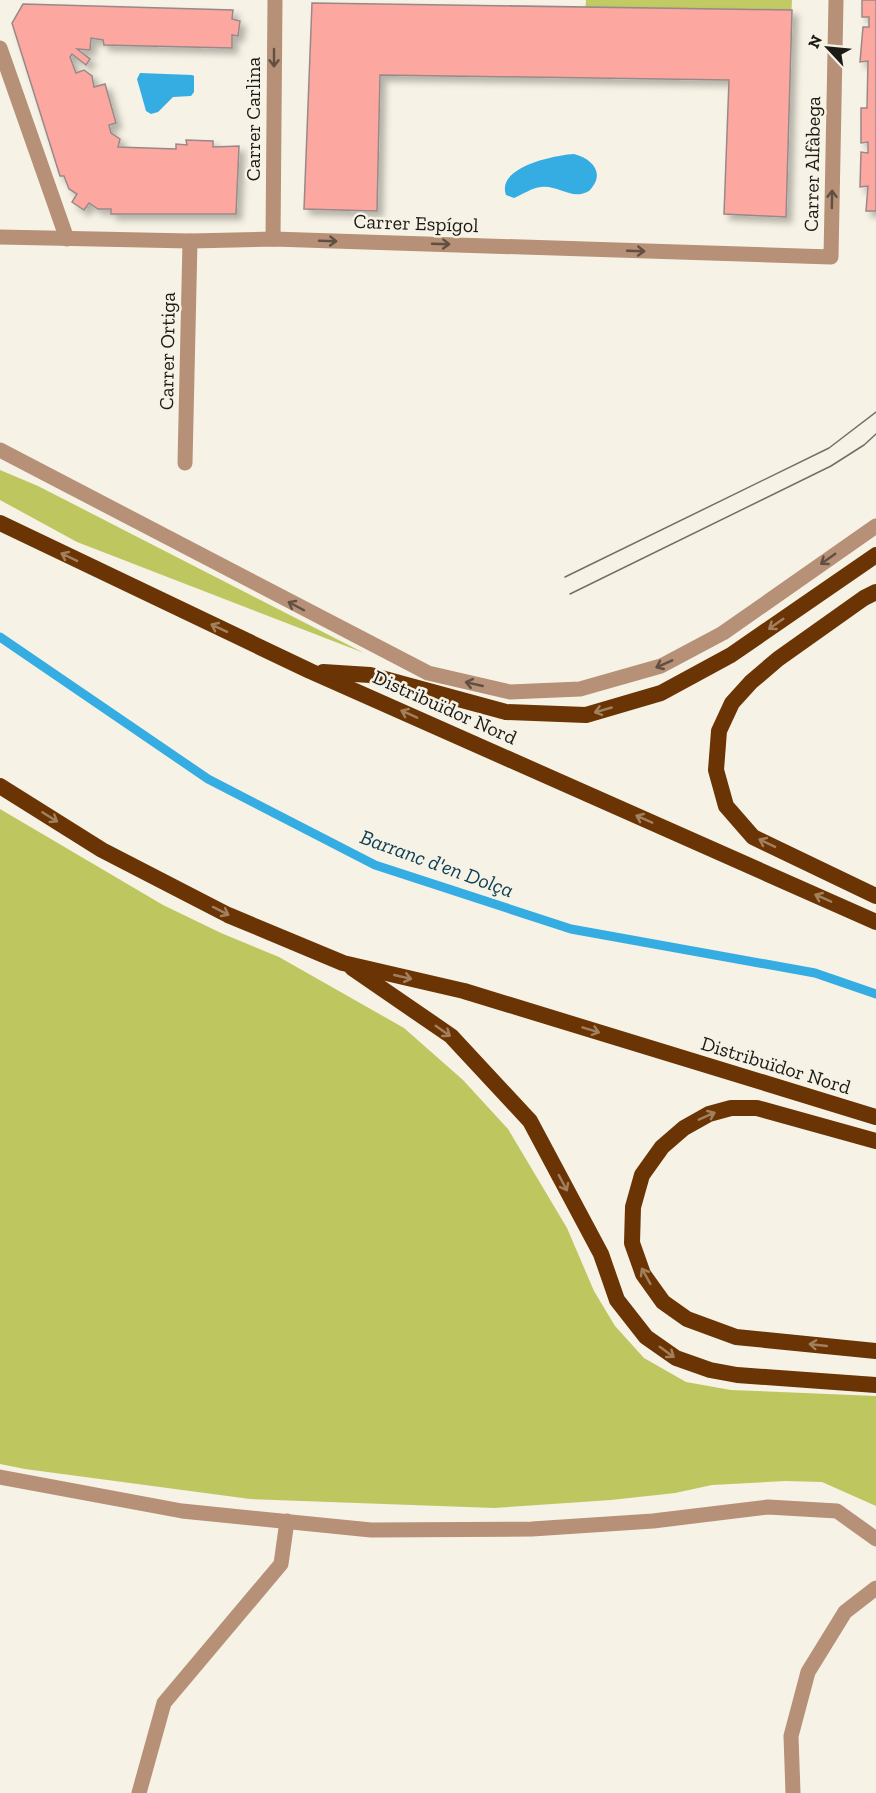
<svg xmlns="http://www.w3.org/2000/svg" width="876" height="1793" font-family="'Zilla Slab',serif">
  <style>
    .green { fill: #c1ca63 }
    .forest { fill: #bec75f }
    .water { fill: #35ade3 }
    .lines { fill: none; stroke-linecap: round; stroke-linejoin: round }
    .stream { stroke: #35ade3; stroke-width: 9 }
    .building { fill: #fda7a1; stroke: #988988; stroke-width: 1.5; filter: url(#shadow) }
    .pedestrian { stroke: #b69077; stroke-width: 15 }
    .minor { stroke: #b69077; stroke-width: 15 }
    .tertiary { stroke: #b69077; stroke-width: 15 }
    .trunk { stroke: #6a3404; stroke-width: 16 }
    .tram { stroke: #726f68; stroke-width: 1.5 }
    .oneway { stroke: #614f42 }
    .oneway2 { stroke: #a2805e }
    .labels { text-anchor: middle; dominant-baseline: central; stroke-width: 5; stroke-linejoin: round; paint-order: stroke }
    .street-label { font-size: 20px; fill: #1c1a16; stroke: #f6f2e5 }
    .water-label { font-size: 21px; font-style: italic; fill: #0c3d54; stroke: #f6f2e5 }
  </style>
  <defs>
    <filter id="shadow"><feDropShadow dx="5.5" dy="5.5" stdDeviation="3" flood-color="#0004"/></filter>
  </defs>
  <rect width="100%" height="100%" fill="#f6f2e5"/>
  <!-- green -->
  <polygon class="green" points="586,0 792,0 791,21 585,13"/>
  <!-- forest -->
  <g class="forest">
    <polygon points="0,470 38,486 364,653 77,542 0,500"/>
    <polygon points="0,809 163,905 221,933 279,957 404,1028 463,1080 508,1129 567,1228 594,1291 615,1326 644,1358 686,1382 731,1390 876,1396 876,1506 822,1482 785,1481 712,1485 675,1493 611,1500 494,1508 250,1499 25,1469 0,1464"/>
  </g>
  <!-- water -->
  <g class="water">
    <polygon points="140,73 192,75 194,76 194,92 191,96 173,97 158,112 151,114 146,111 137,79"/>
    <path d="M 574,154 C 593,159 606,174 589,191 C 572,201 559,185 541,187 C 532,188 523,194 514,198 L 506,195 C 496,167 555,155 574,154 Z"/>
  </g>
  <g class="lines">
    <!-- stream -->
    <polyline class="stream" points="0,637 208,779 375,865 571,929 815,973 876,994"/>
  </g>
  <!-- building -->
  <g class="building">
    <polygon points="862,0 876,0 876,211 866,211 868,186 860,187 861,152 868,153 868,142 861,143 861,108 867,108 868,61 860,62 863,27 869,27 869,17 862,17"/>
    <polygon points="312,3 792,10 786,217 724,214 729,80 380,75 377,211 304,209"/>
    <polygon points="23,4 233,10 232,19 240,21 238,36 232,35 232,48 104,45 103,40 91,38 90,50 77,49 90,59 86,65 72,54 70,57 76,73 84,70 92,76 94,87 105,84 116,123 109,125 111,133 120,139 118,147 176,149 176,144 187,145 186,140 213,141 213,147 239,146 236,214 111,214 111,209 98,209 89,203 84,210 72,202 77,194 69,189 64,176 60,176 12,23"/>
  </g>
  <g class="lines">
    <!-- pedestrian -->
    <polyline class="pedestrian" points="0,48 67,239"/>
    <!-- minor -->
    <g class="minor">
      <polyline points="0,237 190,241 273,239 831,257 836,0"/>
      <polyline points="273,239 275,0"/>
      <polyline points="185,463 190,241"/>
      <polyline points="0,1477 182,1511 371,1530 532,1529 653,1521 768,1507 837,1511 876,1539"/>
      <polyline points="139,1793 164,1703 281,1564 287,1521"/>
    </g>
    <!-- tertiary -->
    <g class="tertiary">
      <polyline points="0,450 428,673 510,692 580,689 661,666 723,633 876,526"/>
      <polyline points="793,1793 791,1736 808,1672 845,1612 876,1588"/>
    </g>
    <!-- trunk -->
    <g class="trunk">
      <polyline points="0,523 310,671 876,922"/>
      <polyline points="876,592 864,598 778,659 751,682 732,703 719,731 716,770 726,806 753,837 876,896"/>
      <polyline points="323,672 370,675 506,712 586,715 661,693 731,655 876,555"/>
      <polyline points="0,786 102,850 228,915 343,963 464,991 876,1117"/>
      <polyline points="352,968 451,1036 530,1121 601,1254 617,1300 646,1337 676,1358 710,1370 737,1375 876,1385"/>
      <polyline points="876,1141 757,1108 731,1108 709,1114 684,1128 662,1147 642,1175 633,1207 632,1243 643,1274 663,1302 687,1319 736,1337 876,1351"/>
    </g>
    <!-- tram -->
    <g class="tram">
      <polyline points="565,577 829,448 876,412"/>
      <polyline points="570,594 831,466 864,445 876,434"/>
    </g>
  </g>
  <!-- one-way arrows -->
  <defs><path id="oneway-shaft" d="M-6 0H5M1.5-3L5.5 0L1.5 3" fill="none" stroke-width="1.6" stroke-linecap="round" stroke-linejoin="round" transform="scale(1.5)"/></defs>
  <g class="oneway">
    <use href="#oneway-shaft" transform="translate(274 58) rotate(90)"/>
    <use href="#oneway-shaft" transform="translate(832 199) rotate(-89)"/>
    <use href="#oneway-shaft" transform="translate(328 241) rotate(2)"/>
    <use href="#oneway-shaft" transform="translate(441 244) rotate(2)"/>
    <use href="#oneway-shaft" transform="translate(636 251) rotate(2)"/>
    <use href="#oneway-shaft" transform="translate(828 559) rotate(145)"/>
    <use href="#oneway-shaft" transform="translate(296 606) rotate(-152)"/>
    <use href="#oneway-shaft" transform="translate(664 664) rotate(156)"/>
    <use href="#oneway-shaft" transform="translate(474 684) rotate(-167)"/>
  </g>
  <g class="oneway2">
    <use href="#oneway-shaft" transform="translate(69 557) rotate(-154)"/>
    <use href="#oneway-shaft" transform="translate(776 624) rotate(145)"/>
    <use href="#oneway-shaft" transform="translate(219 628) rotate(-155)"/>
    <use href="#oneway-shaft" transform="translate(603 710) rotate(164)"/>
    <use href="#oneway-shaft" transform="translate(409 714) rotate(-156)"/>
    <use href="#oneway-shaft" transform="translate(50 817) rotate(32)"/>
    <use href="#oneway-shaft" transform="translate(644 819) rotate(-156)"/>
    <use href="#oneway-shaft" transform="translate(767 843) rotate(-154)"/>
    <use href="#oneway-shaft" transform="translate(823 898) rotate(-156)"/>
    <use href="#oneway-shaft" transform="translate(221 911) rotate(27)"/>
    <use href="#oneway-shaft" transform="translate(403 977) rotate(13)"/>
    <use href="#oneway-shaft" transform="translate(591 1030) rotate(17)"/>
    <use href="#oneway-shaft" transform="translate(443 1031) rotate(35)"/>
    <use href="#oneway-shaft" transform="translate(707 1116) rotate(-24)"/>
    <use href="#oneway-shaft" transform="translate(563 1183) rotate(62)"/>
    <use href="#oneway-shaft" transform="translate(646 1276) rotate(-119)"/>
    <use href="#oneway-shaft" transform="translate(818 1345) rotate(-174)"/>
    <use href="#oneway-shaft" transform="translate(667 1352) rotate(36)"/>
  </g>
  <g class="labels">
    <!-- street labels -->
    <g class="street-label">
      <text transform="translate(253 119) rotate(-90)">Carrer Carlina</text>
      <text transform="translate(812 164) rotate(-89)">Carrer Alfàbega</text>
      <text transform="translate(416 223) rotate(2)">Carrer Espígol</text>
      <text transform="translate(167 351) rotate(-89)">Carrer Ortiga</text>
      <text transform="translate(445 707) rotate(24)">Distribuïdor Nord</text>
      <text transform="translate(776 1065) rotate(17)">Distribuïdor Nord</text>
    </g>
    <!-- water labels -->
    <g class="water-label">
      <text transform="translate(437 863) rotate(20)">Barranc d'en Dolça</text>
    </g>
  </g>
  <!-- north arrow -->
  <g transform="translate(828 48) rotate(296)" stroke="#f6f2e5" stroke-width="4.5" paint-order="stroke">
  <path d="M0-4.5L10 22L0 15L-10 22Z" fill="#1c1a16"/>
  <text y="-9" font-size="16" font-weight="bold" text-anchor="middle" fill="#1c1a16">N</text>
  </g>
</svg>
